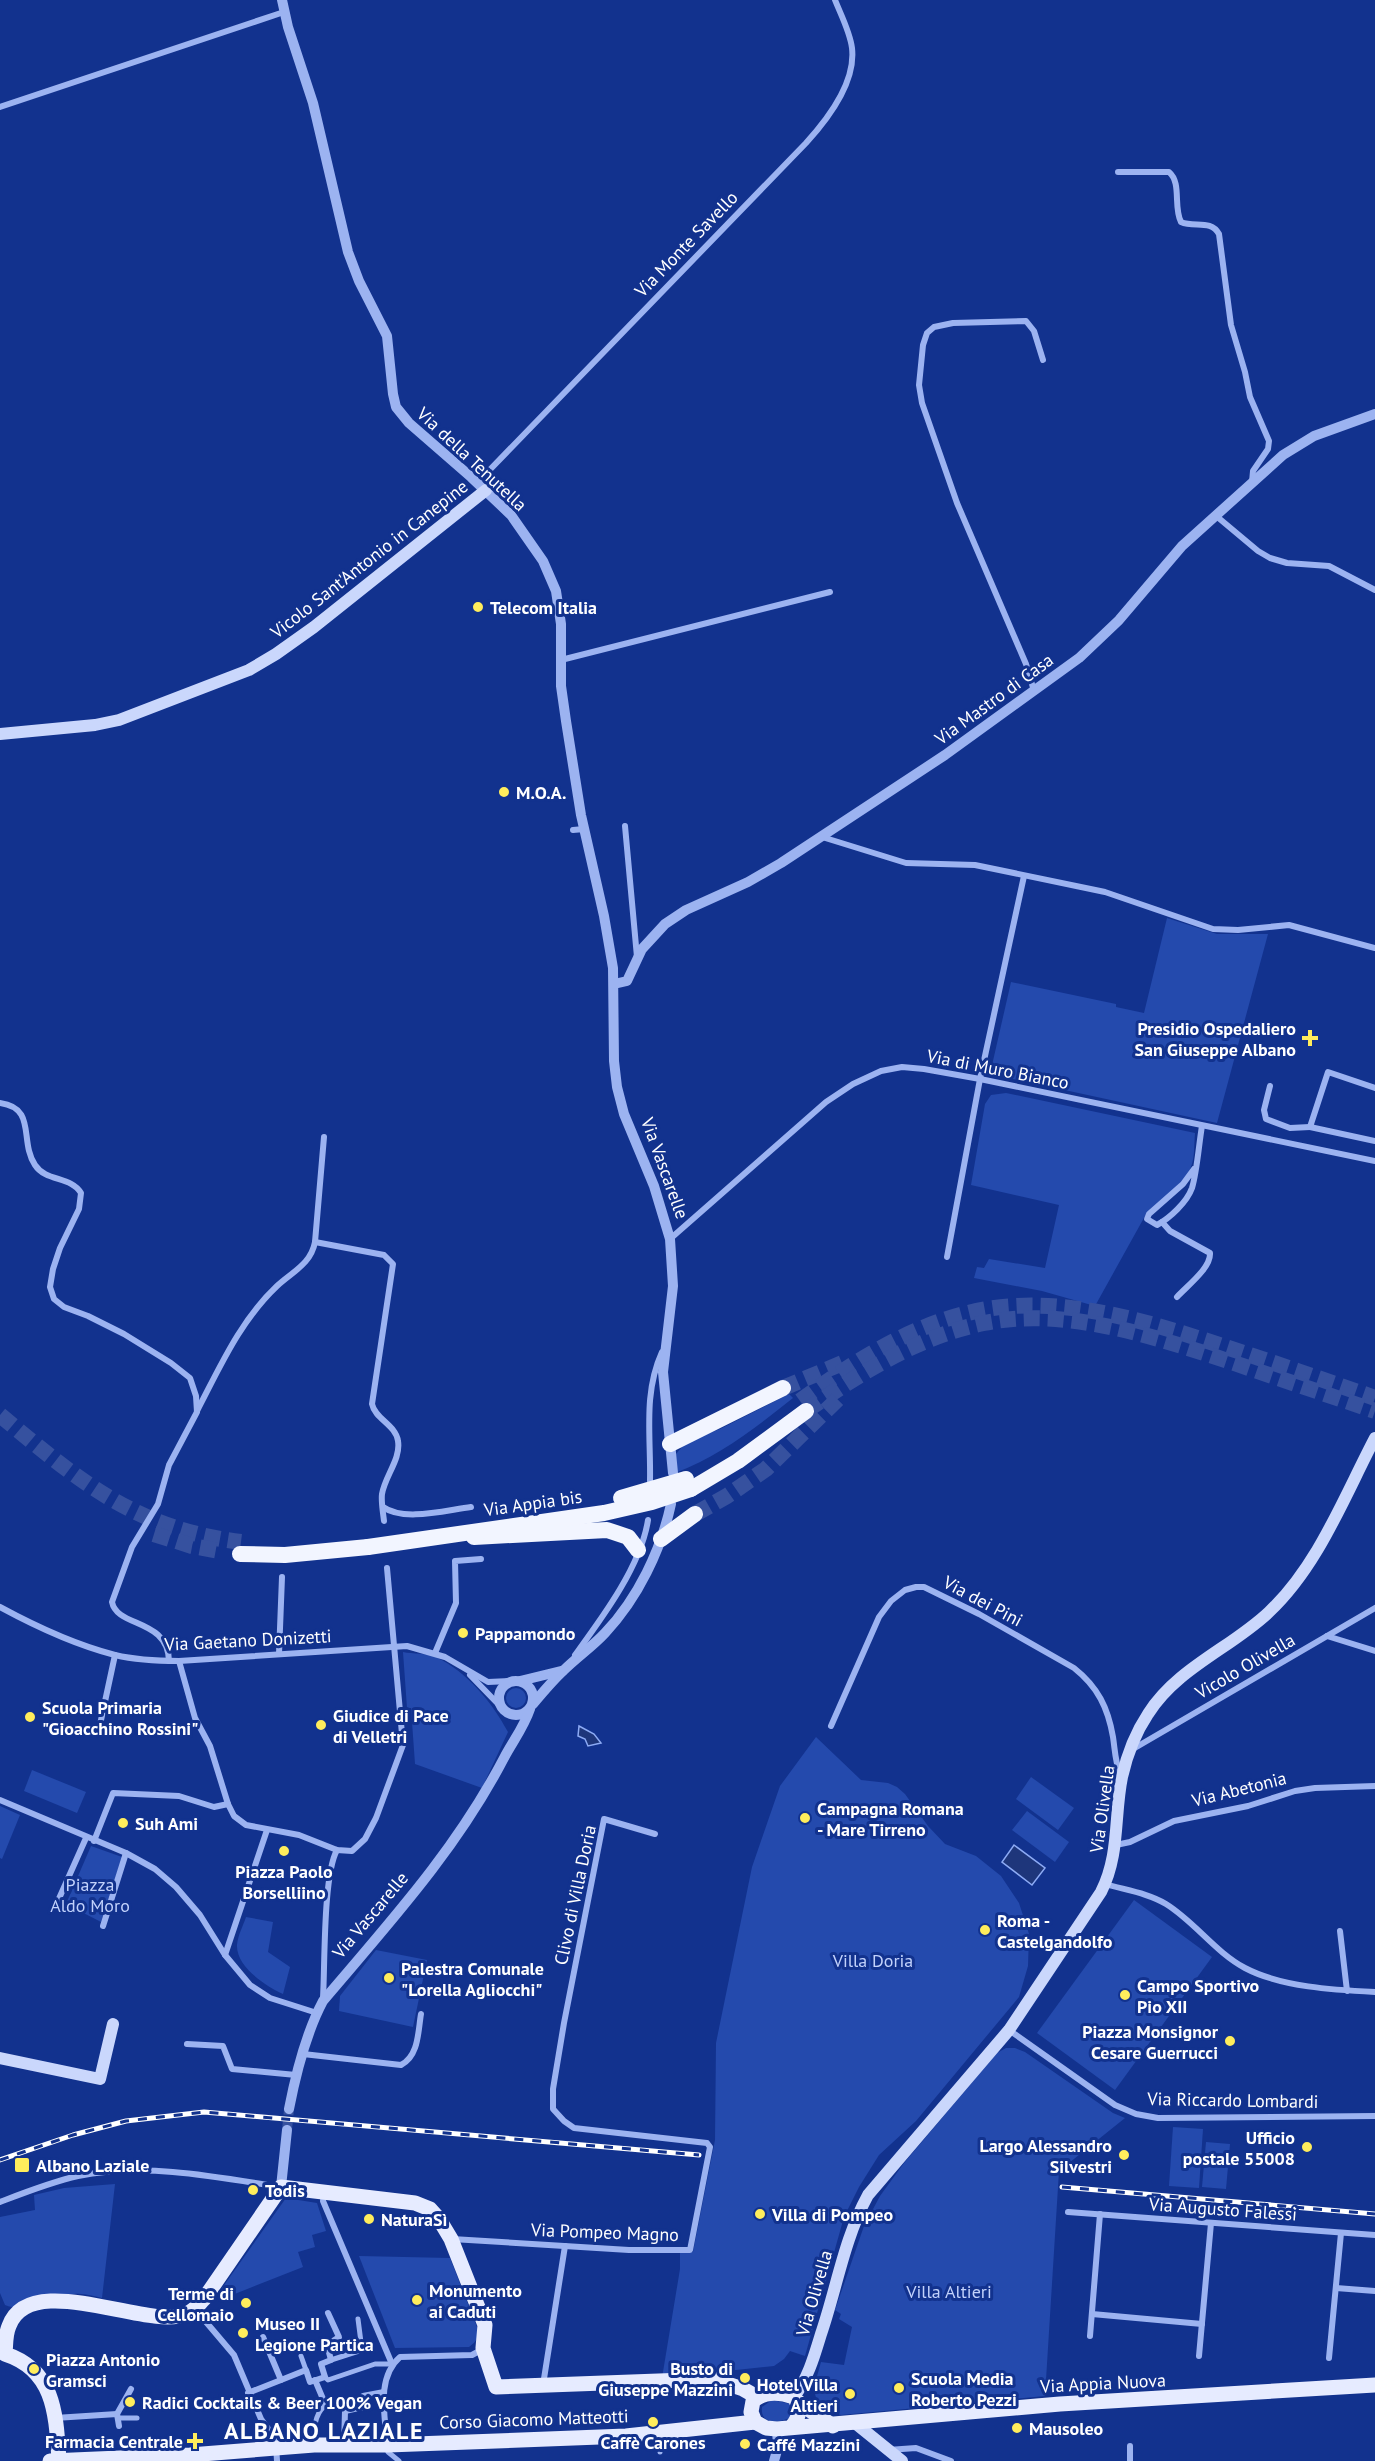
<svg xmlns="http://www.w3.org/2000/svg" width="1375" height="2461" font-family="'PT Sans',sans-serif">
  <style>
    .green { fill: #244aad }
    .water { fill: #1e367b; stroke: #8dabf5; stroke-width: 1.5 }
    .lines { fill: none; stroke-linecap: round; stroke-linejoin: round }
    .tertiary-tunnel { stroke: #36519f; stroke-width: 10; stroke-dasharray: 10 5; stroke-linecap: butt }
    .trunk-tunnel { stroke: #36519f; stroke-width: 16; stroke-dasharray: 16 8; stroke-linecap: butt }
    .pedestrian { stroke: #9cb3f1; stroke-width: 5 }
    .minor { stroke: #9cb3f1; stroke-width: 6 }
    .tertiary { stroke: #9cb3f1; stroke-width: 10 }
    .secondary { stroke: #cad7fc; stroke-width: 12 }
    .primary { stroke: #e6ebff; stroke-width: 15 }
    .trunk { stroke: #f2f5ff; stroke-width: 16 }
    .rail-casing { stroke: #fff; stroke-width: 5 }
    .rail { stroke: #12328e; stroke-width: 3; stroke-dasharray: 9; stroke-linecap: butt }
    .trunk-bridge { stroke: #f2f5ff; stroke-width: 16 }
    .poi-dot { fill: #ffed5c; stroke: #12328e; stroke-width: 2 }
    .labels { text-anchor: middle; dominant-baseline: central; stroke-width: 6; stroke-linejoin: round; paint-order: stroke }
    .street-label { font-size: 18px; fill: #fff; stroke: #12328e }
    .poi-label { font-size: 18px; font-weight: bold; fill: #fff; stroke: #12328e; text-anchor: start }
    .park-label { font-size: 18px; fill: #c2d2fc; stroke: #12328e }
    .district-label { font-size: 24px; font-weight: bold; letter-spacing: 1.5px; fill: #fff; stroke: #12328e }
  </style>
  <rect width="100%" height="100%" fill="#12328e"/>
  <!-- green -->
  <g class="green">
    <polygon points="1167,918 1217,934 1268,934 1217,1123 990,1074 1011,982 1116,1004 1116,1007 1144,1013"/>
    <path d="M 1006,1093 L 1195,1133 C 1194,1144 1195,1157 1191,1167 C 1183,1188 1158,1199 1145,1216 L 1095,1306 L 1042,1291 L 974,1278 L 977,1267 L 984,1268 L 989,1259 L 1045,1268 L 1059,1205 L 971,1185 L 985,1104 L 991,1095 Z"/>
    <path d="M 789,1394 L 793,1398 C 755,1428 720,1456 675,1473 L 676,1454 L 687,1441 L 720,1429 Z"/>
    <path d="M 403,1652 C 413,1654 427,1653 436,1657 C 467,1672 492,1702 508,1732 L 482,1788 L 415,1764 L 411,1708 L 407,1708 Z"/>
    <circle cx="516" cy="1698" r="10"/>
    <polygon points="816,1737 861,1780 888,1783 897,1787 905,1794 928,1826 945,1844 976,1856 1001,1876 1019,1903 1029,1934 1028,1966 1019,1997 916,2121 879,2155 859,2187 844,2217 805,2356 790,2351 784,2359 774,2366 662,2378 680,2269 680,2252 693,2252 715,2140 716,2043 752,1867 780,1786"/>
    <polygon points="32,1770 86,1792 77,1813 24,1791"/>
    <polygon points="1031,1777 1074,1808 1058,1830 1016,1799"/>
    <polygon points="0,1806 20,1815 2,1859 0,1858"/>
    <polygon points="1027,1811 1069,1842 1055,1862 1012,1830"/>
    <polygon points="91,1846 122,1857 101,1922 66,1904"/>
    <polygon points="1134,1900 1212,1957 1115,2090 1037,2033"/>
    <path d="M 246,1917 L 273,1922 L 268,1952 L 290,1967 L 283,1994 C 266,1986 236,1967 237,1945 C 238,1935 243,1926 246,1917 Z"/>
    <polygon points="376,1950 427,1960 413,2027 339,2011 340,1996"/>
    <path d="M 1006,2048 L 1015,2048 L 1025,2052 L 1113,2113 L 1125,2118 L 1059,2171 L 1045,2396 L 841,2415 C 807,2403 813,2391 821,2362 L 844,2365 L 852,2327 L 839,2319 L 841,2314 L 835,2310 L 864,2226 L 880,2196 L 904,2163 L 997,2053 Z"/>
    <polygon points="1173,2127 1203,2129 1199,2188 1169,2186"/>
    <polygon points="1206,2142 1230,2144 1226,2189 1202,2187"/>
    <path d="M 115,2184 L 102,2298 C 93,2296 84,2293 74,2294 C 52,2297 27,2314 5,2305 L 0,2293 L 0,2217 L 35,2210 L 34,2195 L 64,2188 Z"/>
    <polygon points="286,2198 317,2203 326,2231 312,2235 315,2247 298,2252 303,2267 227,2297 220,2296 222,2288"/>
    <path d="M 359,2256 L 450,2258 L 477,2327 C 480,2337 477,2341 469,2347 L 395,2348 Z"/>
    <path d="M 772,2400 L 791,2404 L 793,2408 L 790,2418 C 778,2423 760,2425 762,2407 Z"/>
  </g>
  <!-- water -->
  <g class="water">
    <polygon points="579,1726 594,1734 601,1743 588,1746 585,1739 578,1736"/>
    <polygon points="1014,1845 1045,1868 1032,1885 1002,1862"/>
  </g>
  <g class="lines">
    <!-- tertiary-tunnel -->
    <polyline class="tertiary-tunnel" points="287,2130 289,2109"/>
    <!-- trunk-tunnel -->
    <g class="trunk-tunnel">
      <polyline points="783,1388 845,1362"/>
      <path d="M 800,1401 C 856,1360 917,1321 987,1309 C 1072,1295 1161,1326 1241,1352 C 1286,1367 1330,1382 1375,1398"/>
      <path d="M 806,1411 C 860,1373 917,1337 984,1323 C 1068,1306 1158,1338 1237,1364 C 1283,1380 1329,1395 1375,1411"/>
      <path d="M 0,1415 C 79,1481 135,1529 241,1542"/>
      <polyline points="695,1514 727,1496 766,1469 840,1397"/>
      <polyline points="154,1534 192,1546 219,1551"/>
    </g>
    <!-- pedestrian -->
    <g class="pedestrian">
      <polyline points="301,2356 306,2370"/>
      <polyline points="331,2360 362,2350 358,2319"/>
      <polyline points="325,2377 328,2380 375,2364 392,2364"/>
      <polyline points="118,2418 137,2418"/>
      <path d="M 314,2444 C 314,2431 314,2414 325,2406 L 323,2399"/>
      <polyline points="388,2452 399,2461"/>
      <polyline points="660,2452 660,2448"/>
    </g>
    <!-- minor -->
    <g class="minor">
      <polyline points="0,107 284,12"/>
      <path d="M 1118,172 L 1169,172 C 1182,183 1173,207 1181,222 C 1194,228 1211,219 1219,234 L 1231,325 L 1245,372 L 1250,397 L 1269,441 L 1268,449 L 1253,471 L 1252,482"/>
      <path d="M 478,482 L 806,143 C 827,120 856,82 852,48 C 850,32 841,15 835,0"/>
      <polyline points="1215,515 1258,551 1270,558 1287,563 1329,566 1375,590"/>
      <polyline points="561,660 830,592"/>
      <polyline points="1034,691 1026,664 957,503 922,403 919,385 923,345 927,333 934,327 953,323 1026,321 1034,331 1043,360"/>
      <polyline points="625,826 637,957"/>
      <polyline points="573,830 584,829"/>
      <polyline points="822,837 906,863 975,865 1105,892 1213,929 1238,930 1289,925 1375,948"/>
      <polyline points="1270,1086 1264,1110 1266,1119 1290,1128 1310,1127"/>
      <polyline points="1375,1088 1328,1072 1310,1127 1375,1141"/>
      <path d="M 0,1103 C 37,1108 19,1141 35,1165 C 46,1182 71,1176 81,1193 L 79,1209 L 60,1248 L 53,1269 L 50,1287 L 54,1299 L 64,1307 L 88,1316 L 124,1334 L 171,1363 L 190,1378 L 196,1396 L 197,1412 L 169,1465 L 158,1504 L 132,1547 L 112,1602 C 117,1628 168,1618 169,1661"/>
      <path d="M 1194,1169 L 1183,1184 L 1149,1214 L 1147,1219 L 1157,1225 C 1170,1218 1187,1202 1192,1188 C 1197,1172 1199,1143 1202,1126"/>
      <path d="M 1162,1222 L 1170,1231 L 1210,1253 C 1211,1268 1187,1286 1177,1297"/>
      <polyline points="670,1239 826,1102 853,1084 881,1071 902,1067 924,1069 980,1079 1375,1161"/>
      <path d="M 315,1242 L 384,1255 L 393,1264 L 372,1404 C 375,1419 396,1425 398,1441 C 401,1459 385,1476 382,1494 C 381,1502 383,1512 384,1521"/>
      <polyline points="947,1257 980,1079 1024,876"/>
      <path d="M 197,1411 C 220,1367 240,1321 277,1286 C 292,1272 311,1264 315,1242 L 324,1137"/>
      <path d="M 650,1481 C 651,1436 643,1394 662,1352"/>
      <path d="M 383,1507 C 404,1522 446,1510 471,1507"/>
      <path d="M 0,1607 C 35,1626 76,1645 115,1655 C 136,1660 158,1661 179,1661 L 407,1646 L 445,1657 L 488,1682 L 510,1681"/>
      <polyline points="1327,1636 1375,1651"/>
      <polyline points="435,1653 456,1603 455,1561 481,1559"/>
      <polyline points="279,1654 282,1577"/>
      <path d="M 575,1655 C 602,1618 641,1566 648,1520"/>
      <polyline points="179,1661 195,1718 210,1746 228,1804 234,1816 246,1825 299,1835 337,1850 352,1851 365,1839 376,1818 403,1745 387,1568"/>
      <polyline points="470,1675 502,1708"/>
      <path d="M 831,1726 L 879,1617 L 891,1601 L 905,1590 L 916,1587 L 924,1587 L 979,1614 L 1074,1668 C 1098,1687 1108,1708 1113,1737 C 1115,1750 1115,1761 1120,1774"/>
      <polyline points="98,1734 115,1655"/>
      <polyline points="1133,1749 1375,1608"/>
      <polyline points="0,1800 126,1853 155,1869 176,1887 200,1915 225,1955 250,1985 270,1998 317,2013"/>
      <polyline points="94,1841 113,1793 179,1796 214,1807 228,1804"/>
      <polyline points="1116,1845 1130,1842 1174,1821 1248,1806 1295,1791 1315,1788 1375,1786"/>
      <path d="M 1105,1884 C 1125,1890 1148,1893 1166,1904 C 1195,1922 1215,1952 1245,1968 C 1281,1987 1334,1990 1375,1992"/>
      <polyline points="57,1903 86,1838"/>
      <polyline points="103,1926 126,1853"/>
      <polyline points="1340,1931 1347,1991"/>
      <polyline points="225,1955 267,1830"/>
      <path d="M 323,1998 C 325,1966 323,1875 337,1850"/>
      <polyline points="1009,2030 1115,2105 1136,2114 1158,2118 1375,2116"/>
      <polyline points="187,2044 223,2046 232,2069 296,2075"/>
      <path d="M 303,2054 L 401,2065 C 419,2056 418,2031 421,2014"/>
      <polyline points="324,2192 323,2201 392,2364"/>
      <path d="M 0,2202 C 26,2192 51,2182 78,2176 C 145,2163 213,2176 279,2187"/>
      <polyline points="1068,2212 1375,2235"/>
      <polyline points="452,2239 629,2250 690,2250 710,2147 707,2143 574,2128 564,2121 553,2109 553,2089 564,2023 604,1819 655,1834"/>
      <polyline points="1336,2288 1375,2291"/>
      <polyline points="195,2309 234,2355 261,2419 272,2434 276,2445 277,2461"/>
      <polyline points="1092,2314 1202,2324"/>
      <polyline points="1090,2336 1100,2214"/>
      <polyline points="1199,2356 1211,2223"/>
      <polyline points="1329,2358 1341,2233"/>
      <polyline points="281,2380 306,2370 310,2382 325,2377 321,2364 331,2360 327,2345 339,2337 328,2313"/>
      <polyline points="315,2380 323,2399"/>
      <polyline points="543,2385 565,2246"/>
      <polyline points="248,2393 281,2380 263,2337"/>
      <polyline points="117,2414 131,2389"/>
      <polyline points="55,2418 117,2414 119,2426"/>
      <path d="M 387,2443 C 385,2415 376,2378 400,2357 L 472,2355 L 483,2349"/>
      <polyline points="344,2444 345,2411 363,2407 363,2396 384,2392"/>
      <polyline points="1130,2446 1130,2461"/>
      <polyline points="888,2450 916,2448 951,2461"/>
    </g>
    <!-- tertiary -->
    <g class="tertiary">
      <polyline points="282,0 288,27 313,103 348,252 359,281 387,336 393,394 396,407 409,423 471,477 511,515 543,561 556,591 561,624 561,686 566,721 581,815 604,916 613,968 614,1061 617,1087 624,1114 654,1186 670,1239 673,1286 663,1372 673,1473"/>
      <polyline points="614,984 627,981 642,949 665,924 686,910 748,882 781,863 945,755 1079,658 1119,620 1182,546 1283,455 1314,436 1375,414"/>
      <circle cx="516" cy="1698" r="17"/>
      <polyline points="520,1681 561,1671"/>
      <path d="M 533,1704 C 543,1692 553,1680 564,1670 C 577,1657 592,1647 605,1633 C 638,1598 661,1550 671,1504"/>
      <path d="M 289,2109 C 296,2073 306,2033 323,2001 C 390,1922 456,1850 504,1758 C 513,1741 524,1727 530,1709"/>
      <polyline points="281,2187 287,2130"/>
      <polyline points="774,2461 778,2447 777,2429"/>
    </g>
    <!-- secondary -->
    <g class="secondary">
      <polyline points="0,734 95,725 119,720 249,670 276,654 314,627 486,490"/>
      <polyline points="0,2058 100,2079 113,2024"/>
      <path d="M 794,2397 C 808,2378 814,2357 821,2334 C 837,2287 844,2239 868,2195 L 1009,2030 L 1101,1892 C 1120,1855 1114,1816 1122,1777 C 1127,1755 1136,1732 1148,1714 C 1177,1668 1231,1648 1269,1612 C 1318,1566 1344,1497 1375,1438"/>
      <polyline points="855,2423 902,2461"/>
    </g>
    <!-- primary -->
    <g class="primary">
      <polyline points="798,2402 833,2426"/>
      <path d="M 792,2426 C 800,2417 801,2408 794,2397 C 780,2392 765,2390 753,2401 L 751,2412 L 755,2422 L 766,2428 L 777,2429 L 1060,2404 L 1375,2385"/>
      <path d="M 59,2460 C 56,2415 55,2370 5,2354 C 6,2345 5,2335 9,2326 C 30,2268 148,2331 186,2314 C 194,2311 198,2305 204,2299 L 281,2187 L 415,2203 L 430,2209 L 439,2219 L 451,2239 L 485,2325 L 483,2348 L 496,2387 L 713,2379 L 743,2389 L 757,2397"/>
      <polyline points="50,2461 190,2455 314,2445 388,2445 626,2436 755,2422"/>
    </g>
    <!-- trunk -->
    <g class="trunk">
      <polyline points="670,1444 783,1388"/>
      <polyline points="691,1489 738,1461 806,1411"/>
      <polyline points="474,1537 607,1530 628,1537 638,1550"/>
      <polyline points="661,1539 695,1514"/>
      <polyline points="240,1554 285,1555 368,1547"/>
    </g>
    <!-- rail casing -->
    <g class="rail-casing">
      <g id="rail">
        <polyline points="0,2160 73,2135 126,2121 204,2112 699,2155"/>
        <polyline points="1062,2187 1375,2214"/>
      </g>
    </g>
    <!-- rail -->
    <use href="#rail" class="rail"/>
    <!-- trunk-bridge -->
    <g class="trunk-bridge">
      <polyline points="621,1498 686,1479"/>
      <polyline points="368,1547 604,1513 652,1502 691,1489"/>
    </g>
  </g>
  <!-- markers -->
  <g class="poi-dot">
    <circle cx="478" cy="607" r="6"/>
    <circle cx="504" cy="792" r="6"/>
    <path d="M1307 1029h6v6h6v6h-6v6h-6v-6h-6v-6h6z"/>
    <circle cx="463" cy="1633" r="6"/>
    <circle cx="30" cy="1717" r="6"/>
    <circle cx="321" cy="1725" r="6"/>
    <circle cx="805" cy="1818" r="6"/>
    <circle cx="123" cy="1823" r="6"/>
    <circle cx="284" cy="1851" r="6"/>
    <circle cx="985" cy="1930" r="6"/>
    <circle cx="389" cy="1978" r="6"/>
    <circle cx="1125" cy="1995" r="6"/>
    <circle cx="1230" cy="2041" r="6"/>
    <circle cx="1307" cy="2147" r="6"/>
    <circle cx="1124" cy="2155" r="6"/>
    <rect x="14" y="2157" width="16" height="16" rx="3"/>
    <circle cx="253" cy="2190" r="6"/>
    <circle cx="760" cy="2214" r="6"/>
    <circle cx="369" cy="2219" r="6"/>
    <circle cx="417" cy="2300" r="6"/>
    <circle cx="246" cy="2303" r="6"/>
    <circle cx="243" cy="2333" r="6"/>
    <circle cx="34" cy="2369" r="6"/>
    <circle cx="745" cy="2378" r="6"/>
    <circle cx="899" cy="2388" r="6"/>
    <circle cx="850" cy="2394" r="6"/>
    <circle cx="130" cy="2402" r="6"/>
    <circle cx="653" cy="2422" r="6"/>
    <circle cx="1017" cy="2428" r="6"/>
    <path d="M192 2432h6v6h6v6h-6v6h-6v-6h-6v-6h6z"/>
    <circle cx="745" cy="2444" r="6"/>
  </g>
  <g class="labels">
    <!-- street labels -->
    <g class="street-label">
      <text transform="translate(686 244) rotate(-46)">Via Monte Savello</text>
      <text transform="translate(472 459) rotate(43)">Via della Tenutella</text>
      <text transform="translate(369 559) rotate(-38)">Vicolo Sant'Antonio in Canepine</text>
      <text transform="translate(994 699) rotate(-36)">Via Mastro di Casa</text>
      <text transform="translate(998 1069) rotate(11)">Via di Muro Bianco</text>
      <text transform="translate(665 1168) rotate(70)">Via Vascarelle</text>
      <text transform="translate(533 1503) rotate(-8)">Via Appia bis</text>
      <text transform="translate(983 1601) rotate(28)">Via dei Pini</text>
      <text transform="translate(248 1640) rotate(-3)">Via Gaetano Donizetti</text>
      <text transform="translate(1245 1666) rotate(-30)">Vicolo Olivella</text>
      <text transform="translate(1239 1789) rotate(-14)">Via Abetonia</text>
      <text transform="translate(1102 1809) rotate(-82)">Via Olivella</text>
      <text transform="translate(575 1895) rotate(-78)">Clivo di Villa Doria</text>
      <text transform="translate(370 1915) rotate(-50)">Via Vascarelle</text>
      <text transform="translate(1233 2100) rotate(1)">Via Riccardo Lombardi</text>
      <text transform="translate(1223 2209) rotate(4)">Via Augusto Falessi</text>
      <text transform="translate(605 2232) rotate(2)">Via Pompeo Magno</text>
      <text transform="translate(814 2293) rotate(-74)">Via Olivella</text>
      <text transform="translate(1103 2383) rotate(-3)">Via Appia Nuova</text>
      <text transform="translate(534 2419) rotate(-2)">Corso Giacomo Matteotti</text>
    </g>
    <!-- poi labels -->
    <g class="poi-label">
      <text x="490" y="607">Telecom Italia</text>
      <text x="516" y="792">M.O.A.</text>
      <text x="1296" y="1028" text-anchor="end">Presidio Ospedaliero<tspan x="1296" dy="21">San Giuseppe Albano</tspan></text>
      <text x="475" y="1633">Pappamondo</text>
      <text x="42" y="1707">Scuola Primaria<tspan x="42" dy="21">"Gioacchino Rossini"</tspan></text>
      <text x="333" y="1715">Giudice di Pace<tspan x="333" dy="21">di Velletri</tspan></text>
      <text x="817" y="1808">Campagna Romana<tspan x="817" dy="21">- Mare Tirreno</tspan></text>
      <text x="135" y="1823">Suh Ami</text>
      <text x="284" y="1871" text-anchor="middle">Piazza Paolo<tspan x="284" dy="21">Borselliino</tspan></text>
      <text x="997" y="1920">Roma -<tspan x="997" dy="21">Castelgandolfo</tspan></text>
      <text x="401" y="1968">Palestra Comunale<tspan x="401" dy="21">"Lorella Agliocchi"</tspan></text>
      <text x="1137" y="1985">Campo Sportivo<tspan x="1137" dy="21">Pio XII</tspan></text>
      <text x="1218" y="2031" text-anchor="end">Piazza Monsignor<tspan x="1218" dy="21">Cesare Guerrucci</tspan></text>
      <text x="1295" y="2137" text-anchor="end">Ufficio<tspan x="1295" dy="21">postale 55008</tspan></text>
      <text x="1112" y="2145" text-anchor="end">Largo Alessandro<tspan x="1112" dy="21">Silvestri</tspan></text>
      <text x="36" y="2165">Albano Laziale</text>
      <text x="265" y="2190">Todis</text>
      <text x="772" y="2214">Villa di Pompeo</text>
      <text x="381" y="2219">NaturaSì</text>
      <text x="429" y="2290">Monumento<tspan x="429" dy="21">ai Caduti</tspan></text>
      <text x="234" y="2293" text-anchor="end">Terme di<tspan x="234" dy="21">Cellomaio</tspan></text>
      <text x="255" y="2323">Museo II<tspan x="255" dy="21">Legione Partica</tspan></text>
      <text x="46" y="2359">Piazza Antonio<tspan x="46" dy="21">Gramsci</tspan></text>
      <text x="733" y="2368" text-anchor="end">Busto di<tspan x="733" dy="21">Giuseppe Mazzini</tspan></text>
      <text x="911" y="2378">Scuola Media<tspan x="911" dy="21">Roberto Pezzi</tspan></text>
      <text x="838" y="2384" text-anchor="end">Hotel Villa<tspan x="838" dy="21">Altieri</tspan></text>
      <text x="142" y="2402">Radici Cocktails &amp; Beer 100% Vegan</text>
      <text x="1029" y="2428">Mausoleo</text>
      <text x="183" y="2441" text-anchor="end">Farmacia Centrale</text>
      <text x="653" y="2442" text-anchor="middle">Caffè Carones</text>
      <text x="757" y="2444">Caffé Mazzini</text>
    </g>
    <!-- park labels -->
    <g class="park-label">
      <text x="90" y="1884">Piazza<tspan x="90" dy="21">Aldo Moro</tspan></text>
      <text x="873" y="1960">Villa Doria</text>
      <text x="949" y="2291">Villa Altieri</text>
    </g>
    <!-- district labels -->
    <g class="district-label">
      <text x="324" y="2430">ALBANO LAZIALE</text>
    </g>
  </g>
</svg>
